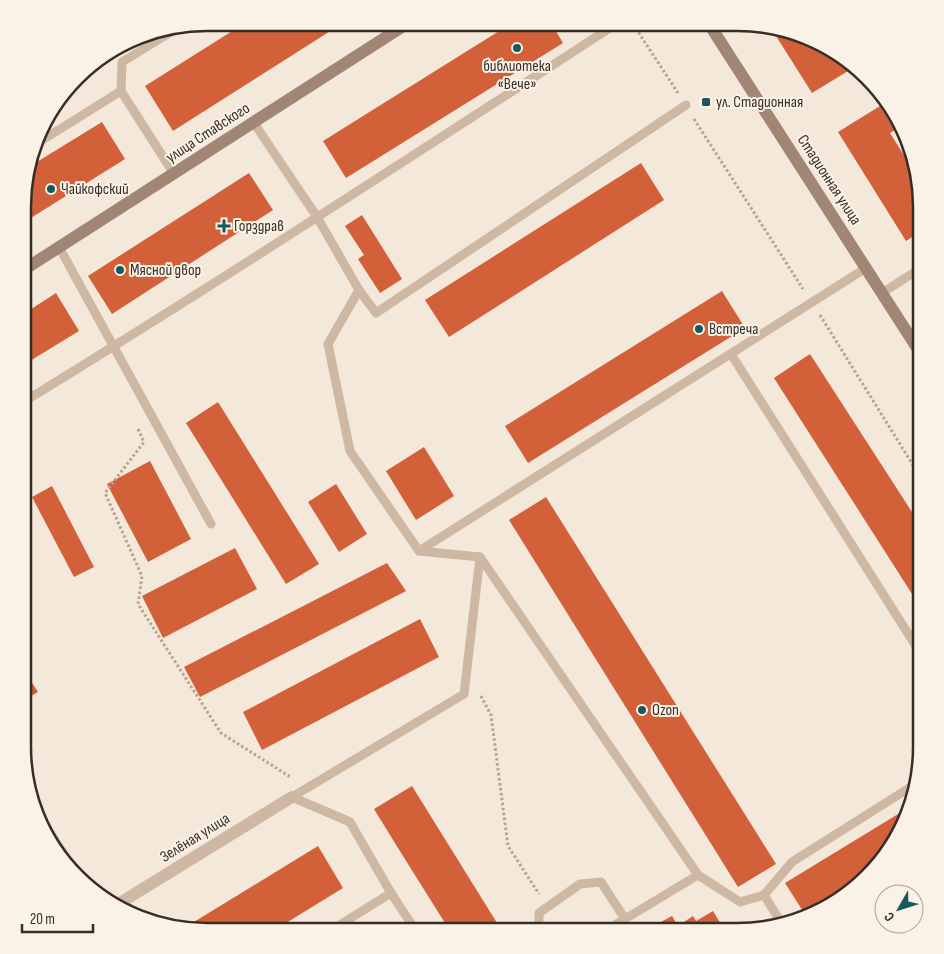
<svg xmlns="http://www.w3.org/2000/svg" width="944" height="954" font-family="'Sofia Sans Condensed',sans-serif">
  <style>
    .building { fill: #d26039 }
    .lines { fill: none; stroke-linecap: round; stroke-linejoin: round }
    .path { stroke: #baa18e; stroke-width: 3; stroke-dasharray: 2.5 2.5; stroke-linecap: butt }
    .lane { stroke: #ceb8a4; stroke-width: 9 }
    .street { stroke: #ceb8a4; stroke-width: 12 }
    .secondary { stroke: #a18675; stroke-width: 12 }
    .poi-dot { fill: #18595e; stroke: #fbf2e7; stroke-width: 2 }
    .labels { text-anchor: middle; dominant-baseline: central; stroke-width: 4; stroke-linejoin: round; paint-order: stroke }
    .poi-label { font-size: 16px; fill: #382c27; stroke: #fbf2e7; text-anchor: start }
    .street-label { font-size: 16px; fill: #382c27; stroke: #fbf2e7 }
    .rim { fill: none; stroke: #382c27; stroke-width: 2.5 }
  </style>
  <rect width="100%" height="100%" fill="#f4e8da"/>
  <!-- building -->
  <g class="building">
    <polygon points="245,23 343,23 173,131 145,86"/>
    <polygon points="512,23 551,23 563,43 346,178 323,141"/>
    <polygon points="771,28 829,47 853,68 812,93"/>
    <polygon points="880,106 895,130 890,133 917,176 921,196 921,231 906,241 838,132"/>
    <polygon points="102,122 125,159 26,221 26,172 27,168"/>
    <polygon points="641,163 664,200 449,337 425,300"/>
    <polygon points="249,173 273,210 112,314 88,276"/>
    <polygon points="362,215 402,279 380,293 358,259 364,255 345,226"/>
    <polygon points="722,291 745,328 528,463 505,426"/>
    <polygon points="56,293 79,331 25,364 25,313"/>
    <polygon points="810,354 921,526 921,608 774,378"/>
    <polygon points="218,402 319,564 286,584 186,423"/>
    <polygon points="424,447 454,496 416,520 386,471"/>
    <polygon points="150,461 191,539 148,562 107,484"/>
    <polygon points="336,484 367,534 339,552 308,502"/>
    <polygon points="52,486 94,567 74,577 32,497"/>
    <polygon points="546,497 776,864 738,887 509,520"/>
    <polygon points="235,548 257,589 163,638 142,596"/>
    <polygon points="387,563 406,591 200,697 184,667"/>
    <polygon points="420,619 439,657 262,750 243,712"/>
    <polygon points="23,669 38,692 23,701"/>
    <polygon points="412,786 502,931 450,931 398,848 374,809"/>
    <polygon points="908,808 902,829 849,893 806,916 785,883"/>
    <polygon points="318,846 343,888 273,931 196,931 184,928"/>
    <polygon points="713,911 725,931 666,931 661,922 672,916 678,926 693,916 696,921"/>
  </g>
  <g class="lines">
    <!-- path -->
    <g class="path">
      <polyline points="633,24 678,93"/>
      <polyline points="694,119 803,289"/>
      <polyline points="820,315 921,478"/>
      <polyline points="138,429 144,442 105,493 142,576 138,604 221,733 292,778"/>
      <polyline points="481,696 491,715 508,846 539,894"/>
    </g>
    <!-- lane -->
    <g class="lane">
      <polyline points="121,91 174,174"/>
      <polyline points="254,123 317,217 359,290 328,344 350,451 419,551 480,557 464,694 292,797"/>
      <polyline points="36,144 121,91 122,62 179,27"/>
      <polyline points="59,247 211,524"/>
      <polyline points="359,290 376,313 686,105"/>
      <polyline points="882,293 921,268"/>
      <polyline points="731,354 921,654"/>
      <path d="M 25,401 C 224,279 420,151 616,24"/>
      <polyline points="419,551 866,268"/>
      <polyline points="480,557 698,875"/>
      <polyline points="292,797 350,822 391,893 416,931"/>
      <polyline points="32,805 63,853 61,860"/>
      <polyline points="782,924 764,895 792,862 914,785"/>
      <polyline points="330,931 391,893"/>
      <polyline points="539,931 539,913 580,884 601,882 625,919"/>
      <polyline points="605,931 698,875 740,902 764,895"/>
    </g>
    <!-- street -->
    <polyline class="street" points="115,906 292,797"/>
    <!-- secondary -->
    <g class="secondary">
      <polyline points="709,24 921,354"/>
      <polyline points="25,269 408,23"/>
    </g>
  </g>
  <!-- markers -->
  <g class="poi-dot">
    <circle cx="517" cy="48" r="5"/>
    <rect x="701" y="97" width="10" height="10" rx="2.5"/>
    <circle cx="51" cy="189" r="5"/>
    <path d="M221.5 218.5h5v5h5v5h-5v5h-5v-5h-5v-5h5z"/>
    <circle cx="120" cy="270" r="5"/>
    <circle cx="699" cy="329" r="5"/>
    <circle cx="642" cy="710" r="5"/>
  </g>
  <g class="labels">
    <!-- poi labels -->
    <g class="poi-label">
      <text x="517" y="66" text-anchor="middle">библиотека<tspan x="517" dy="18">«Вече»</tspan></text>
      <text x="716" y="102">ул. Стадионная</text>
      <text x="61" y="189">Чайкофский</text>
      <text x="234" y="226">Горздрав</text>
      <text x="130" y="270">Мясной двор</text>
      <text x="709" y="329">Встреча</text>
      <text x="652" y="710">Ozon</text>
    </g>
    <!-- street labels -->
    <g class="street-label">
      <text transform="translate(208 133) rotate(-33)">улица Ставского</text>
      <text transform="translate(829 180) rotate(57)">Стадионная улица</text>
      <text transform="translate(195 838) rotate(-32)">Зелёная улица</text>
    </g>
  </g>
  <!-- crop -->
  <path d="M0 0H944V954H0ZM207 31H737A176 176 0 0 1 913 207V747A176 176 0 0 1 737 923H207A176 176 0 0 1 31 747V207A176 176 0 0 1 207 31Z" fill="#fbf2e7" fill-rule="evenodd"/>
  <path class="rim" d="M207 31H737A176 176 0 0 1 913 207V747A176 176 0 0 1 737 923H207A176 176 0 0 1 31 747V207A176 176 0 0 1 207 31Z"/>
  <!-- north arrow -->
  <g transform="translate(899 909) rotate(231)"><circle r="24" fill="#fbf2e7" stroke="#ada39a"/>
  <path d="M0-4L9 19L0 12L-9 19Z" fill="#18595e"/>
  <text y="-8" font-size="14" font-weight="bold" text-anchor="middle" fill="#382c27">С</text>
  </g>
  <!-- scale -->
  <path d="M22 924v8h71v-8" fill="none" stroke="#382c27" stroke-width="2.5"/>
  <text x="30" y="924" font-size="15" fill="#382c27" stroke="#fbf2e7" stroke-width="4" paint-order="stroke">20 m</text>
</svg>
